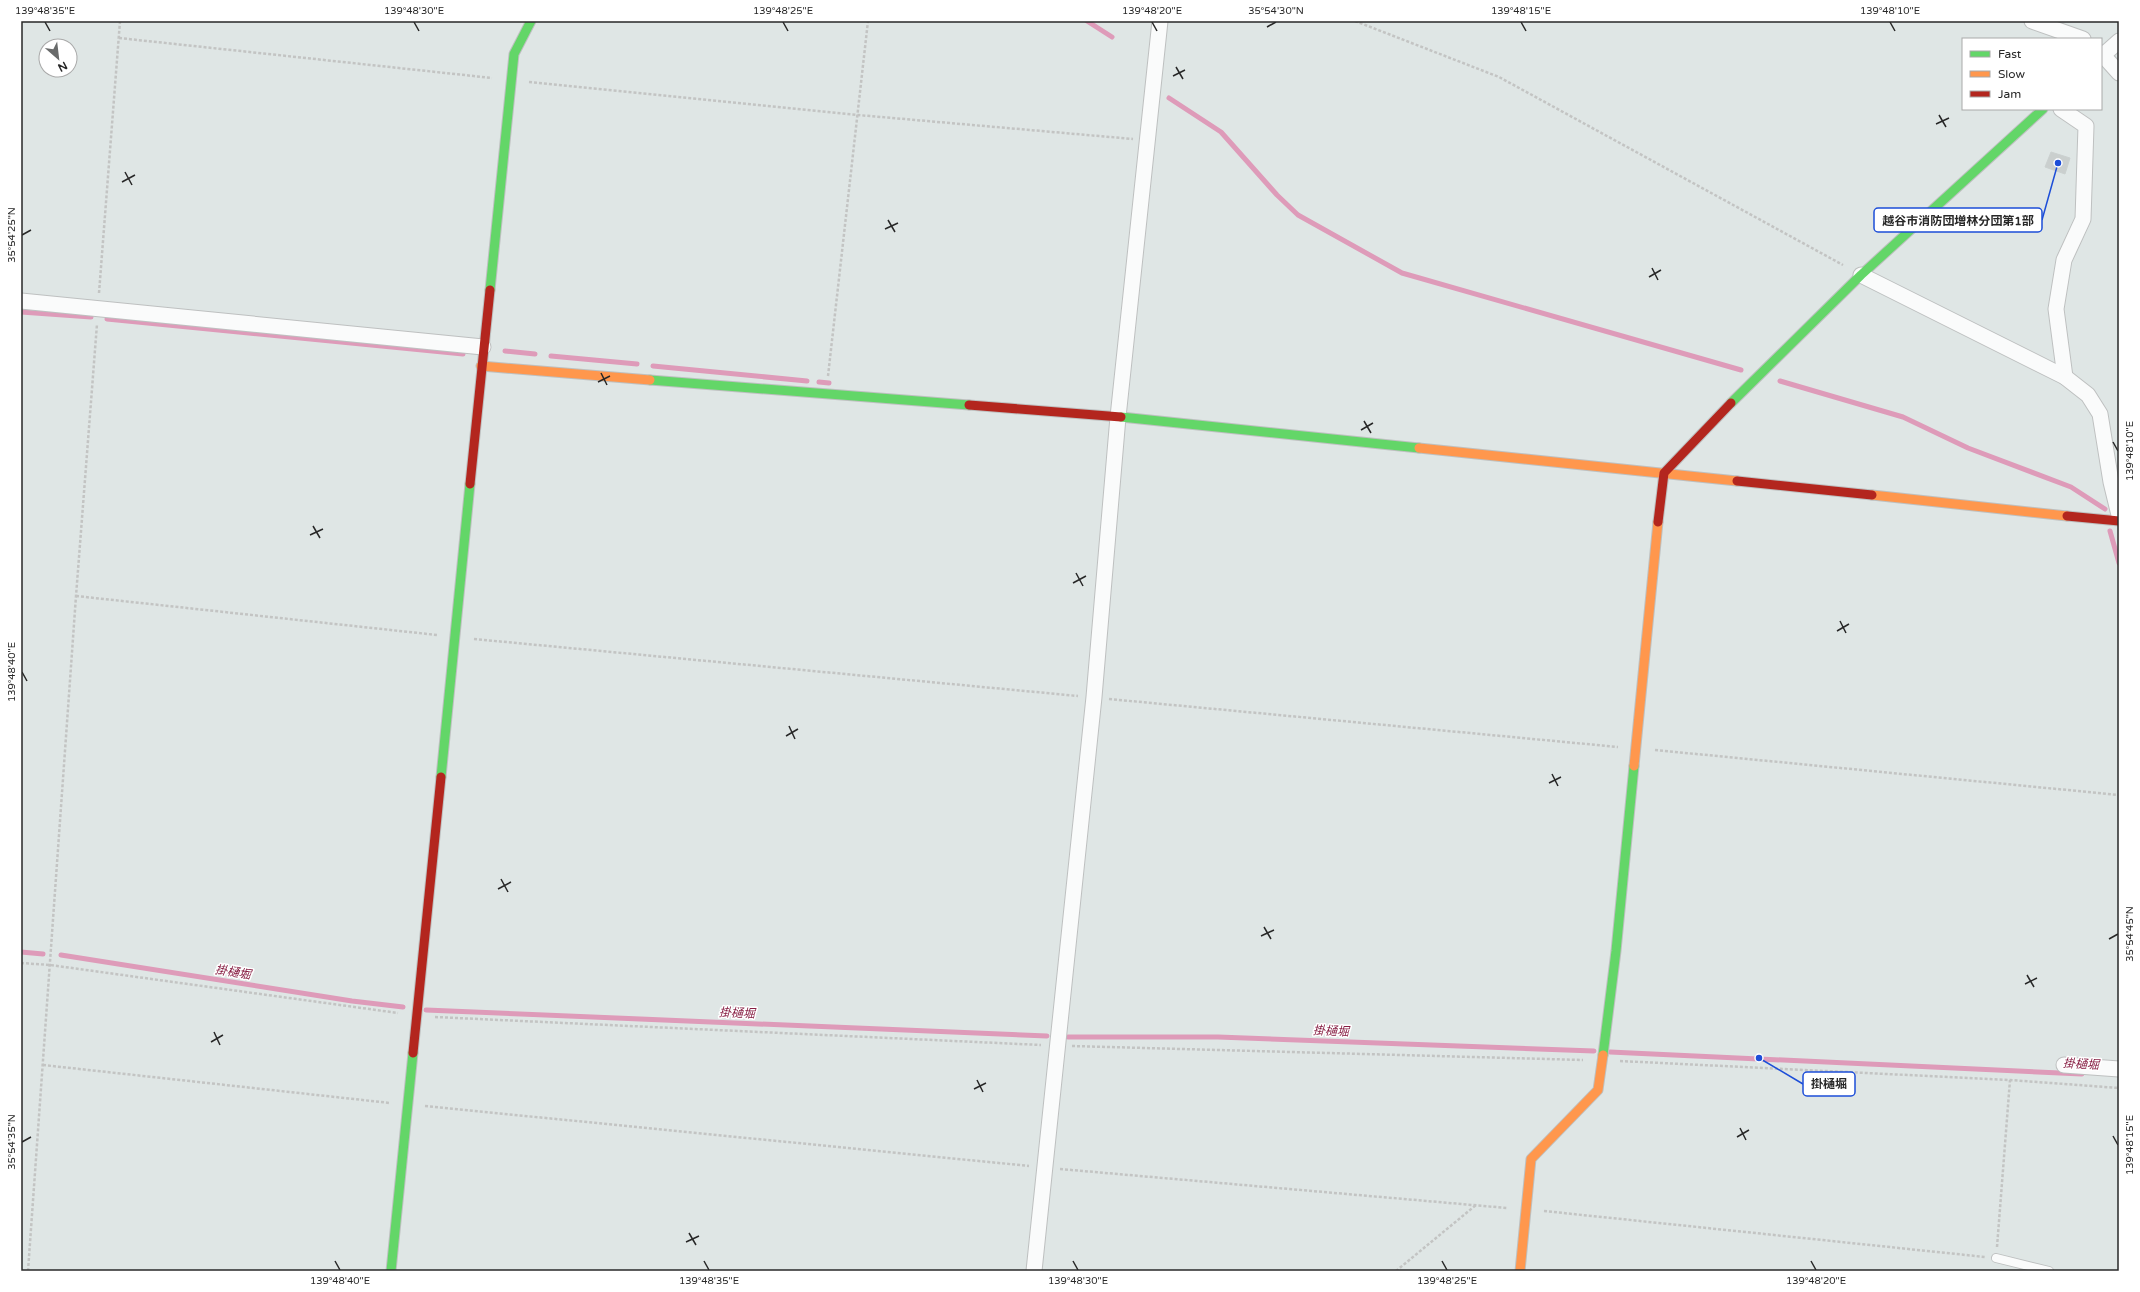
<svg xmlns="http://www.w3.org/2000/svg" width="2140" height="1292" font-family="'Varela Round','Noto Sans JP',sans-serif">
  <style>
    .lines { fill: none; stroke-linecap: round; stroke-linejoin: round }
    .stream { stroke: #de9bb9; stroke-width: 5 }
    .building { fill: #cacfce; stroke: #cbd1d0 }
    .lane-casing { stroke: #bec0c0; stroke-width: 10 }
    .street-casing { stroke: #bec0c0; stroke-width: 17 }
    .fast-casing { stroke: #bec0c0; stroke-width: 11 }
    .slow-casing { stroke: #bec0c0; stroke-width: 11 }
    .jam-casing { stroke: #bec0c0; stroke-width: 11 }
    .path { stroke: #c3c4c3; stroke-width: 2.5; stroke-dasharray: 3 2; stroke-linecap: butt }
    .lane { stroke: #fafbfb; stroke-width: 8 }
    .street { stroke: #fafbfb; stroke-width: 15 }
    .fast { stroke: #63d668; stroke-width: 9 }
    .slow { stroke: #ff974d; stroke-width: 9 }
    .jam { stroke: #b3261e; stroke-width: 9 }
    .ticks { fill: none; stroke: #282828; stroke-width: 1.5 }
    .labels { text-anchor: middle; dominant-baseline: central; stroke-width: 3; stroke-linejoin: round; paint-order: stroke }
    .water-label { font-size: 12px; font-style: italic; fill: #871e43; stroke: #fff }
    .leader { fill: none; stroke: #1d4ed8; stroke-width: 1.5 }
    .callout-dot { fill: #1d4ed8; stroke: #fff; stroke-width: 1.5 }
    .callout { fill: #fff; stroke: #1d4ed8; stroke-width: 1.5 }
    .callout-label { font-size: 12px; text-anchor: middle; font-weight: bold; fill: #282828 }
    .neatline { fill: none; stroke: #282828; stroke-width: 1.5 }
    .ticks-label { font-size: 10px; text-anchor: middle; fill: #282828 }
  </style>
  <rect width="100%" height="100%" fill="#dfe6e5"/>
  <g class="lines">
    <!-- stream -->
    <g class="stream">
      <polyline points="1087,21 1112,37"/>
      <polyline points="1169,98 1221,132 1277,195 1298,215 1402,273 1741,370"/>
      <polyline points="21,312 91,317"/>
      <polyline points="107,319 463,354"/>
      <polyline points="505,351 535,354"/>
      <polyline points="551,356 637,364"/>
      <polyline points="653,366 807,381"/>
      <polyline points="1780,381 1903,417 1968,448 2071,487 2105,509"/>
      <polyline points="819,382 829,383"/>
      <polyline points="2110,531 2119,563"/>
      <polyline points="21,952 43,954"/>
      <polyline points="61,955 352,1001 403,1007"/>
      <polyline points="426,1010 1047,1036"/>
      <polyline points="1068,1037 1218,1037 1594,1051"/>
      <polyline points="1610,1052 2082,1074"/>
    </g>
  </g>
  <!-- building -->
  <polygon class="building" points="2051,152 2070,158 2065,174 2045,167"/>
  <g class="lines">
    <!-- lane casing -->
    <g class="lane-casing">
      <polyline id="lane" points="1996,1258 2049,1271"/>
    </g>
    <!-- street casing -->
    <g class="street-casing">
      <g id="street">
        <polyline points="2032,21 2083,39"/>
        <polyline points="2101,53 2119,73"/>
        <polyline points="2101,57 2119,41"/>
        <polyline points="2061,109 2086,126 2083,219 2064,260 2056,309 2065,377"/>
        <polyline points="1861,275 2065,377 2088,395 2100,414 2111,482 2119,515"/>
        <polyline points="21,301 483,347"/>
        <polyline points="2064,1065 2119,1069"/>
        <polyline points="1034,1271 1094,697 1118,417 1160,21"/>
      </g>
    </g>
    <!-- fast casing -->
    <g class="fast-casing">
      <g id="fast">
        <polyline points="490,290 514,54 531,21"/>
        <polyline points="650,380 969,405"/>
        <polyline points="1731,403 1861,275 2043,109"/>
        <polyline points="1121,417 1419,448"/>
        <polyline points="441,777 470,484"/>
        <polyline points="1603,1055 1616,951 1634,766"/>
        <polyline points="391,1271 413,1053"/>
      </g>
    </g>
    <!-- slow casing -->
    <g class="slow-casing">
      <g id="slow">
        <polyline points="481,366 650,380"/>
        <polyline points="1419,448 1737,481"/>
        <polyline points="1872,495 2067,516"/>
        <polyline points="1634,766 1658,522"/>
        <polyline points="1520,1271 1531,1159 1598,1090 1603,1055"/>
      </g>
    </g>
    <!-- jam casing -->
    <g class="jam-casing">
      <g id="jam">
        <polyline points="969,405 1121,417"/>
        <polyline points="1737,481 1872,495"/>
        <polyline points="470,484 490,290"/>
        <polyline points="2067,516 2119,521"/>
        <polyline points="1658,522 1664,473 1731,403"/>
        <polyline points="413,1053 441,777"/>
      </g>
    </g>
    <!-- path -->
    <g class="path">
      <polyline points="1355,21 1499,77 1843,265"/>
      <polyline points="119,38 492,78"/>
      <polyline points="529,82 858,115 1133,139"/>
      <polyline points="99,293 120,21"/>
      <polyline points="828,376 868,21"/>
      <polyline points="76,596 437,635"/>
      <polyline points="474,639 1078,696"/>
      <polyline points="1109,699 1618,747"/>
      <polyline points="1655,750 2119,795"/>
      <polyline points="21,963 50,965 398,1013"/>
      <polyline points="435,1017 1041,1045"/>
      <polyline points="1072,1046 1583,1060"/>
      <polyline points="1620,1061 2010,1080 2119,1088"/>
      <polyline points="43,1065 390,1103"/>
      <polyline points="425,1106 1029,1166"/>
      <polyline points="1060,1169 1507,1208"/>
      <polyline points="1544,1211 1985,1257"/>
      <polyline points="1997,1247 2010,1080"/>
      <polyline points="28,1271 76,596 97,324"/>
      <polyline points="1396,1271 1476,1205"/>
    </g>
    <!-- lane -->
    <use href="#lane" class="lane"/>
    <!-- street -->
    <use href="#street" class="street"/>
    <!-- fast -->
    <use href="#fast" class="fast"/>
    <!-- slow -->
    <use href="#slow" class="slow"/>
    <!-- jam -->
    <use href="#jam" class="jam"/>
  </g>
  <!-- ticks -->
  <path class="ticks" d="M 45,22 L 50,31M 414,22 L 419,31M 783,22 L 788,31M 1152,22 L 1157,31M 1521,22 L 1526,31M 1890,22 L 1895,31M 1267,27 L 1276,22M 1176,67 L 1183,79M 1173,76 L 1185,70M 1939,115 L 1946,127M 1936,124 L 1949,118M 125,172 L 132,185M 122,182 L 135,175M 888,220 L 895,232M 885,229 L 898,223M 22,235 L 31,230M 1652,268 L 1658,280M 1649,277 L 1661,270M 601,373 L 607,385M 598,382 L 610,376M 1364,421 L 1371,433M 1361,430 L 1373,423M 2113,442 L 2118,451M 313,526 L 320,538M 310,535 L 323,529M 1076,573 L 1083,586M 1073,583 L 1086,576M 1840,621 L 1846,633M 1837,631 L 1849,624M 22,672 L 27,681M 789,726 L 795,739M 786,736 L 798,729M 1552,774 L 1558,786M 1549,783 L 1561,777M 501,879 L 508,892M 498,889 L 511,882M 1264,927 L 1271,939M 1261,936 L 1274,930M 2109,939 L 2118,934M 2027,975 L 2034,987M 2025,984 L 2037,978M 214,1032 L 220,1045M 211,1042 L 223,1035M 977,1080 L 983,1092M 974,1089 L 986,1083M 1740,1128 L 1746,1140M 2113,1136 L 2118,1145M 1737,1137 L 1749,1130M 22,1142 L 31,1137M 689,1233 L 696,1245M 686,1242 L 699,1236M 335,1261 L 340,1270M 704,1261 L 709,1270M 1073,1261 L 1078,1270M 1442,1261 L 1447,1270M 1811,1261 L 1816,1270"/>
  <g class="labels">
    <!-- water labels -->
    <g class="water-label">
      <text transform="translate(233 972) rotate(9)">掛樋堀</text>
      <text transform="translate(737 1013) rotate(2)">掛樋堀</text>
      <text transform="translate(1331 1031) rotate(2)">掛樋堀</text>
      <text transform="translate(2081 1064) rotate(3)">掛樋堀</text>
    </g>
  </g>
  <!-- callouts -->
  <path class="leader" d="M2058 163L2042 220M1759 1058L1803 1084"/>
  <g class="callout-dot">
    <circle cx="2058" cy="163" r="4"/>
    <circle cx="1759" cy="1058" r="4"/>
  </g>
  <g class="callout">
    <rect x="1874" y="208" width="168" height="24" rx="4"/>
    <rect x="1803" y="1072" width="52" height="24" rx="4"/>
  </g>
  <g class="callout-label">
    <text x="1958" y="225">越谷市消防団増林分団第1部</text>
    <text x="1829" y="1088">掛樋堀</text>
  </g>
  <!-- border -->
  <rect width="2140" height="1292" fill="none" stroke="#ffffff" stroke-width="44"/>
  <!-- legend -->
  <rect x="1962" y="38" width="140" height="72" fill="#ffffff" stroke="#a9a9a9"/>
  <rect x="1970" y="51" width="20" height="6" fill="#63d668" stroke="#a9a9a9"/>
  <text x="1998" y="58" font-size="12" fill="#282828">Fast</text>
  <rect x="1970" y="71" width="20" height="6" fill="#ff974d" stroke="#a9a9a9"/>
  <text x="1998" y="78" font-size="12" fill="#282828">Slow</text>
  <rect x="1970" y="91" width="20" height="6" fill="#b3261e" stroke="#a9a9a9"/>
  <text x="1998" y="98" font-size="12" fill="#282828">Jam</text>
  <!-- north arrow -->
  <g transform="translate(58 58) rotate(152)"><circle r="19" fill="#ffffff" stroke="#a9a9a9"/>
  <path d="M0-3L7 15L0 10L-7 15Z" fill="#686a6a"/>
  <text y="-6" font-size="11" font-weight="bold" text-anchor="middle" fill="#282828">N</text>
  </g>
  <rect x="22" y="22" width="2096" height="1248" class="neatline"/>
  <g class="ticks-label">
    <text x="45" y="14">139°48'35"E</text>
    <text x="414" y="14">139°48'30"E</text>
    <text x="783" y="14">139°48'25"E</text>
    <text x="1152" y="14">139°48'20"E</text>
    <text x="1276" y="14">35°54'30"N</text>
    <text x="1521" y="14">139°48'15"E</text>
    <text x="1890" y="14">139°48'10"E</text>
    <text transform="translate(11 235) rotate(-90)" y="4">35°54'25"N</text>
    <text transform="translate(2129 451) rotate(-90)" y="4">139°48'10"E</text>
    <text transform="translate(11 672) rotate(-90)" y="4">139°48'40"E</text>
    <text transform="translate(2129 934) rotate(-90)" y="4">35°54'45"N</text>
    <text transform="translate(11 1142) rotate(-90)" y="4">35°54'35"N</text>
    <text transform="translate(2129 1145) rotate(-90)" y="4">139°48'15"E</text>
    <text x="340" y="1284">139°48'40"E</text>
    <text x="709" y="1284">139°48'35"E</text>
    <text x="1078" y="1284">139°48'30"E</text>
    <text x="1447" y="1284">139°48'25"E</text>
    <text x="1816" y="1284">139°48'20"E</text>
  </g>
</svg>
